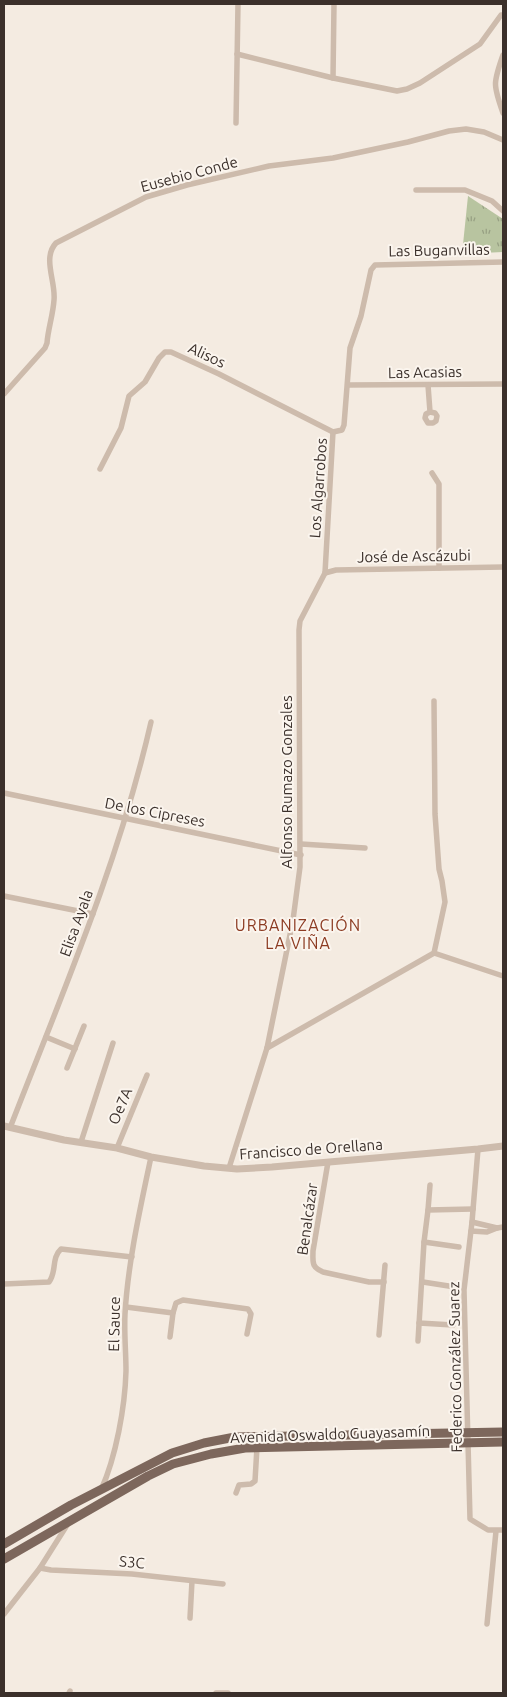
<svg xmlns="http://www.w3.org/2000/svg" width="507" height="1697" font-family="Ubuntu,sans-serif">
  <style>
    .grass { fill: url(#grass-tufts) }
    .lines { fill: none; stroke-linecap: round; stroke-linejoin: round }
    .minor { stroke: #cdbbac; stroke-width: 5.5 }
    .tertiary { stroke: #cdbbac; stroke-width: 7 }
    .primary { stroke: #7d675c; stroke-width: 9 }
    .labels { text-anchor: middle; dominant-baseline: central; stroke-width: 4; stroke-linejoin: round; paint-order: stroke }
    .street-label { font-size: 15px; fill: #3b302b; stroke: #fbf5ee }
    .neighbourhood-label { font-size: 16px; letter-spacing: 1px; fill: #8c3b22; stroke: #fbf5ee }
  </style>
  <defs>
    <pattern id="grass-tufts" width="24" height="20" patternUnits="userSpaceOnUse" patternTransform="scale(1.25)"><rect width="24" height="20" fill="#b8c4a0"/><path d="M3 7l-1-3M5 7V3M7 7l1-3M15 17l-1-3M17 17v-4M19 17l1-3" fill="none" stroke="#97a083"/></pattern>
  </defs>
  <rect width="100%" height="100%" fill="#f4ebe1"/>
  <!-- grass -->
  <polygon class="grass" points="468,196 503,219 503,252 462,254"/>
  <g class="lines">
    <!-- minor -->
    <g class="minor">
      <polyline points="237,54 333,78 397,91 407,89 420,83 480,44 501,15 503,15"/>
      <path d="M 503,55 C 493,83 493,85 503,113"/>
      <polyline points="333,78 334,4"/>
      <polyline points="236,123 238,4"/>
      <polyline points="416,190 465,190 492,201 503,211"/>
      <polyline points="348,385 503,384"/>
      <polyline points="428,385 430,412 426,414 425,418 428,423 433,423 436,421 437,416 435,413 430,412"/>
      <path d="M 4,394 L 45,348 L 47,343 C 48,329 53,315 54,300 C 56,282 42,258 56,243 L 146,197 L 187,185 L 269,166 L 333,158 L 408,142 L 449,131 L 466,129 L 484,132 L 503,140"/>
      <polyline points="333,432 342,430 344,425 350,348 361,316 371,270 375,265 503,262"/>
      <polyline points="100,469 121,428 129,396 145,382 159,358 165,352 171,352 219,374 333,432"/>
      <polyline points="432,473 439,484 439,568"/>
      <polyline points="325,573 336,570 503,567"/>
      <polyline points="4,793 301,855"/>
      <polyline points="301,844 365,848"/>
      <polyline points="4,896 93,914"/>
      <polyline points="434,953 503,976"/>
      <polyline points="46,1037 75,1049"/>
      <polyline points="267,1048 434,953 445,902 442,881 439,869 435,814 434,701"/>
      <polyline points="67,1068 84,1026"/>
      <path d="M 10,1128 C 62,994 119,862 151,722"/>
      <polyline points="81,1142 113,1043"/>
      <polyline points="117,1148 147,1075"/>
      <polyline points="478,1149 472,1222 464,1290 470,1519 488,1530 503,1530"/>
      <path d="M 328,1162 L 313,1251 C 313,1262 311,1267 323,1272 L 369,1282 L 384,1282"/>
      <polyline points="229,1168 267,1048 293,920 300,867 299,630 300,621 325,573 333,432"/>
      <polyline points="428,1210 430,1185"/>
      <polyline points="472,1222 497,1228"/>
      <polyline points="471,1231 487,1232 497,1228 503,1227"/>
      <polyline points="424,1242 459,1247"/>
      <polyline points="423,1282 455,1287"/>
      <path d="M 4,1284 L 49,1282 C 57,1272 51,1258 61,1249 L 132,1257"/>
      <polyline points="126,1307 173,1313"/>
      <polyline points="419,1323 453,1325"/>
      <polyline points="379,1335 385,1265"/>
      <polyline points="170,1337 173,1313 176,1303 183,1300 248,1309 251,1314 247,1334"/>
      <polyline points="418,1341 424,1242 428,1210 473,1209"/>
      <path d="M 101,1490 C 116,1457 125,1407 126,1371 C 126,1352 124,1333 125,1314 C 128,1262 140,1209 151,1157"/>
      <polyline points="236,1493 239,1485 251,1484 255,1481 257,1447"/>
      <polyline points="40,1568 51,1570 132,1574 223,1584"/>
      <polyline points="4,1614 40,1568 69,1522"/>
      <polyline points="190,1618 192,1581"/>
      <polyline points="487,1624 496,1531"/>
      <polyline points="69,1693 70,1691"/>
      <polyline points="216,1693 228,1693"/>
    </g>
    <!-- tertiary -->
    <polyline class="tertiary" points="4,1126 64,1140 117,1148 151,1157 204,1166 237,1169 272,1167 478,1149 503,1146"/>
    <!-- primary -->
    <g class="primary">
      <polyline points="4,1544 71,1505 172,1453 204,1443 235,1437 503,1432"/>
      <polyline points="4,1559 148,1476 173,1464 211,1454 245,1448 503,1442"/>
    </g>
  </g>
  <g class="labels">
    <!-- street labels -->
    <g class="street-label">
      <text transform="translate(189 174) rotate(-15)">Eusebio Conde</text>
      <text transform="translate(439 250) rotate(-1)">Las Buganvillas</text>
      <text transform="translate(207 355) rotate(25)">Alisos</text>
      <text transform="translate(425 372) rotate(-1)">Las Acasias</text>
      <text transform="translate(318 488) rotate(-86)">Los Algarrobos</text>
      <text transform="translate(414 556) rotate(-1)">José de Ascázubi</text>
      <text transform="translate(286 782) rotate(-90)">Alfonso Rumazo Gonzales</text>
      <text transform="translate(155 812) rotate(11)">De los Cipreses</text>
      <text transform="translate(76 923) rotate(-70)">Elisa Ayala</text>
      <text transform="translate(120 1106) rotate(-67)">Oe7A</text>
      <text transform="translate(311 1149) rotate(-4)">Francisco de Orellana</text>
      <text transform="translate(307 1219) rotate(-82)">Benalcázar</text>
      <text transform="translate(114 1324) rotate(-89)">El Sauce</text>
      <text transform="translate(455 1367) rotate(-91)">Federico González Suarez</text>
      <text transform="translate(330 1434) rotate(-2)">Avenida Oswaldo Guayasamín</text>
      <text transform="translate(132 1562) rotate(5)">S3C</text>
    </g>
    <!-- neighbourhood labels -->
    <g class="neighbourhood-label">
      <text x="298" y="925">URBANIZACIÓN<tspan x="298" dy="18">LA VIÑA</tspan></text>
    </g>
  </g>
  <!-- border -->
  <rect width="507" height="1697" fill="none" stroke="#3b302b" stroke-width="10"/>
</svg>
